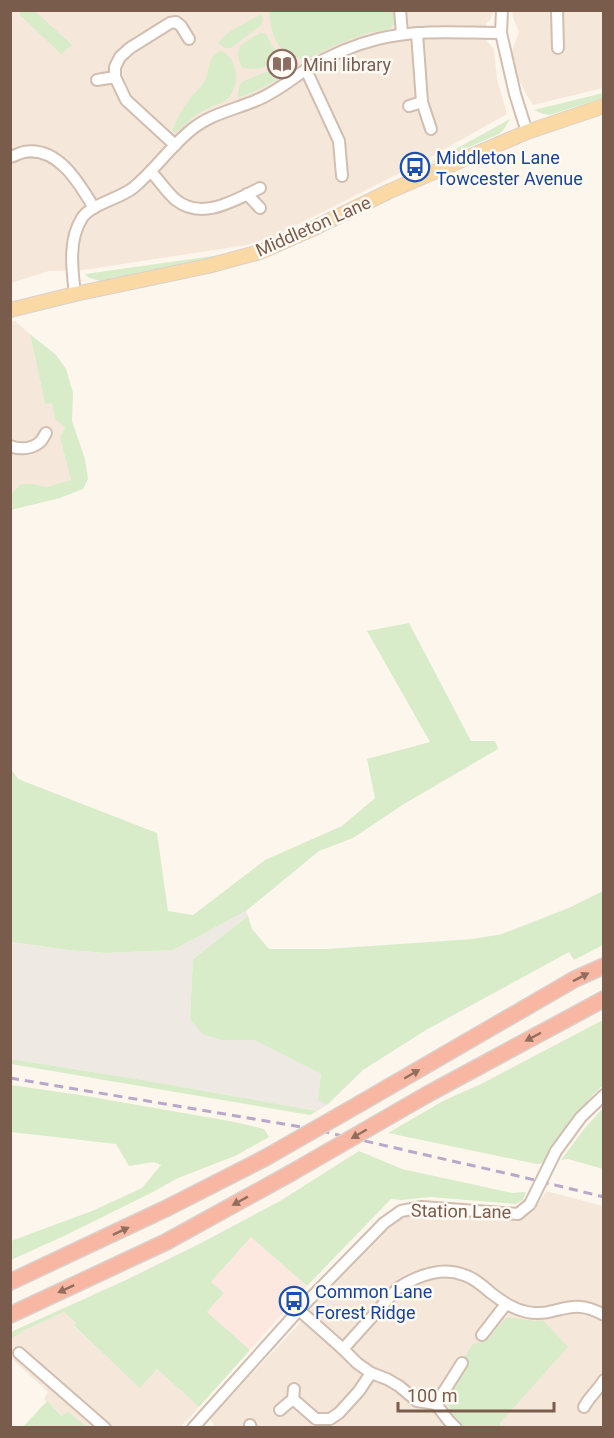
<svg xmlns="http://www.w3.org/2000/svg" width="614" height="1438" font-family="Roboto,sans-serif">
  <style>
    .residential { fill: #f5e8da }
    .commercial { fill: #fde8e0 }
    .industrial { fill: #efe9e4 }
    .green { fill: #d8ecc9 }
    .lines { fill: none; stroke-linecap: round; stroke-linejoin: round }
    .minor-casing { stroke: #d1beb0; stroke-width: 14 }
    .major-casing { stroke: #dad1cd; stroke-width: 16 }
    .highway-casing { stroke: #dad1cd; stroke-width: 18 }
    .minor { stroke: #fff; stroke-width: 10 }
    .major { stroke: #fbd9a5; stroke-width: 14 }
    .highway { stroke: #f7b7a3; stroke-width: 15 }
    .rail { stroke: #b9a8c9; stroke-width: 3; stroke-dasharray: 9 6; stroke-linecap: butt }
    .minor-bridge-casing { stroke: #d1beb0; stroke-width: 14; stroke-linecap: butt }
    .highway-bridge-casing { stroke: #dad1cd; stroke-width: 18; stroke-linecap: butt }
    .minor-bridge { stroke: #fff; stroke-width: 10 }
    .highway-bridge { stroke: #f7b7a3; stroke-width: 15 }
    .oneway { fill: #936e5e }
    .labels { text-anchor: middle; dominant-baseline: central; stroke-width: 5; stroke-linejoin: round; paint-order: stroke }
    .education-label { font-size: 18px; fill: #785e54; stroke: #fffaf3; text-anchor: start }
    .transit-label { font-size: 18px; fill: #164399; stroke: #fffaf3; text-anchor: start }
    .street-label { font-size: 18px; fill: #7a5c4d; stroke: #fffaf3 }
  </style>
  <rect width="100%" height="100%" fill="#fdf6ec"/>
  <!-- residential -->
  <g class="residential">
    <polygon points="10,11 494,11 490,20 486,23 487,41 494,49 497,79 507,114 418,164 275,236 247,245 84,270 49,271 11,283"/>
    <polygon points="512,11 603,11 603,88 533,105 526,94 518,78 514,61 512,51 519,32 513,18"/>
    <polygon points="15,321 30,334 45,404 52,402 65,427 60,438 71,480 46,487 33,484 21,484 11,494 10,322"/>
    <polygon points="546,1191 603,1206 603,1427 215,1428 210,1418 297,1326 375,1237 388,1227 398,1220 409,1215 422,1212 523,1217 531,1212 538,1204"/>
    <polygon points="64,1312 76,1323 74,1327 140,1387 157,1369 199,1407 181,1427 87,1427 63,1416 44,1399 48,1392 11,1358 11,1339 23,1331"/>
  </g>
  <!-- commercial -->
  <polygon class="commercial" points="251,1237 307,1286 250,1350 207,1312 224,1293 211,1282"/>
  <!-- industrial -->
  <polygon class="industrial" points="246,911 248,916 193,959 190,1019 222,1040 254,1040 321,1074 318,1099 327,1105 317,1111 149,1081 11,1059 10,942 68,950 106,953 173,950"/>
  <!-- green -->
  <g class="green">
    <polygon points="21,11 35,11 72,45 61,54 19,14"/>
    <path d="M 269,11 L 394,11 C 394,17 396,24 390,28 C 384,32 374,31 367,33 C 346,40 326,49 306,60 C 275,51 273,41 269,11 Z"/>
    <path d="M 261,14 C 264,19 263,22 260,26 L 231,48 L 225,48 L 219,44 L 218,43 C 230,28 246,24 261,14 Z"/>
    <path d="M 260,33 L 266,34 L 272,46 L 280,55 C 273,69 255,70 242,68 C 232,45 242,45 260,33 Z"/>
    <path d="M 222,51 C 239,60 241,88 226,100 C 221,104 214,105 209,108 C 204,110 200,113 196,115 C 188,121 183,129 174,133 L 172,130 C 177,120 181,110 188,101 C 194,93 202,87 206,78 C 210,67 209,54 222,51 Z"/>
    <path d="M 289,63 L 298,66 C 278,80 261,90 237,98 L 240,84 L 246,80 Z"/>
    <polygon points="603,93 603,98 550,115 543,114 534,110"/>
    <polygon points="510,119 504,129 499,134 423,167"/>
    <polygon points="234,253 101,281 89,278 85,274"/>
    <polygon points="30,334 56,355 66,369 73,393 72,421 85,459 88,479 83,489 60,498 11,510 11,494 21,484 33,484 46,487 71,480 60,438 65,427 55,419 52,403 45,404"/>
    <polygon points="409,623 471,741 495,741 498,749 404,804 353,838 319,851 246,911 173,950 106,953 68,950 11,942 11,769 18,779 157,833 168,911 193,915 265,860 342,826 375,798 367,759 430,742 367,631"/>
    <polygon points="603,891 603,945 574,960 569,952 426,1030 363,1070 327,1105 318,1100 321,1074 254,1040 222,1040 202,1034 190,1019 193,959 248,916 252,929 269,949 327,949 473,939 502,934 571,907"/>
    <path d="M 603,1020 L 603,1085 C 579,1107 562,1136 543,1163 L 537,1164 L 388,1133 L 443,1101 L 481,1084 Z"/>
    <polygon points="11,1059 149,1081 317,1111 310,1115 11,1064"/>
    <polygon points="11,1085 80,1095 235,1122 264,1129 269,1137 235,1156 178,1178 149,1194 64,1236 11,1260 11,1241 92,1211 142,1188 161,1165 154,1162 129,1166 116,1144 11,1132"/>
    <polygon points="603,1108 603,1169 568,1159 561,1160 584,1129"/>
    <polygon points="359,1151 402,1169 512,1193 526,1192 523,1200 515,1204 430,1197 402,1200 391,1199 307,1286 251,1237 211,1282 224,1293 207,1312 250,1350 199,1407 157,1369 140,1388 74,1326 76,1323 64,1312 23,1331 11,1339 11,1332 126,1280 203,1242 280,1201"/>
    <polygon points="509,1317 534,1321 543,1320 568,1347 500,1423 500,1427 462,1427 455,1419 446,1401 451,1388 468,1361 465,1356 473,1344 488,1339 505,1319"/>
    <polygon points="47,1401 62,1416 68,1412 87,1427 23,1427"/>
  </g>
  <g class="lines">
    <!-- minor casing -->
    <g class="minor-casing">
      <g id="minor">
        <polyline points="400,10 402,34"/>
        <polyline points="502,10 501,33 515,94 527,132"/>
        <polyline points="557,10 558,48"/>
        <polyline points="417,33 422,102 431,129"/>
        <polyline points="306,70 339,141 342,176"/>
        <polyline points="97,80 115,77"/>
        <polyline points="409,106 422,102"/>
        <polyline points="175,145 126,100 115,77 115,67 120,57 130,48 170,23 176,22 181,26 189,39"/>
        <path d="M 10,157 C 15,156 19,153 24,152 C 58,146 79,183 94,208"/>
        <path d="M 151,172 C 160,181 167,193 176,200 C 202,221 235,200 260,188"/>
        <polyline points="247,194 260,208"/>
        <path d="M 75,294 C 72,269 68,240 82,218 C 91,204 119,199 133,188 C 154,171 169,148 191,130 C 210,114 234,110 257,100 C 275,93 290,80 307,69 C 329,56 353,45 378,39 C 418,29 460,33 501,33"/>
        <path d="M 10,446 C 20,450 32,449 40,442 C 43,439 44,436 46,433"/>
        <polyline points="556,1151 581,1117 604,1095"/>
        <polyline points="299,1310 343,1349 357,1363 371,1373 387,1379 399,1386 417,1401 436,1404 448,1420 456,1428"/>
        <polyline points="482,1335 506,1304"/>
        <path d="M 343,1349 L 398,1288 C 417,1276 442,1266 464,1275 C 474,1278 483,1286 491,1293 C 503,1302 513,1309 527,1312 C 558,1318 569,1295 604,1315"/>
        <polyline points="19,1353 105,1428"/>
        <polyline points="293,1399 316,1419 330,1419 339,1413 359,1391 371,1373"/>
        <polyline points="436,1404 462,1363"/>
        <path d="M 584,1407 C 589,1397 598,1390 604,1380"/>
        <polyline points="280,1410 293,1399 294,1389"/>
        <polyline points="250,1425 251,1428"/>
        <polyline points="193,1428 299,1310 384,1223 401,1211 422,1207 518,1214 530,1204"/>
      </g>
    </g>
    <!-- major casing -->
    <g class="major-casing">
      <polyline id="major" points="10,310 75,294 208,266 260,252 310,230 390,191 527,132 604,106"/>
    </g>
    <!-- highway casing -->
    <g class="highway-casing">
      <g id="highway">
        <polyline points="428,1094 604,999"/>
        <polyline points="361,1103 575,979 604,966"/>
        <polyline points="10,1282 167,1208 265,1158"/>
        <polyline points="10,1315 166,1242 291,1173"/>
      </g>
    </g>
    <!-- minor -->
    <use href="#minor" class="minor"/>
    <!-- major -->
    <use href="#major" class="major"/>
    <!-- highway -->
    <use href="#highway" class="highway"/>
    <!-- rail -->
    <polyline class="rail" points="10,1078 308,1128 518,1176 604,1197"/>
    <!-- minor-bridge casing -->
    <g class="minor-bridge-casing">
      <polyline id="minor-bridge" points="530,1204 556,1151"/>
    </g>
    <!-- highway-bridge casing -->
    <g class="highway-bridge-casing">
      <g id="highway-bridge">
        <polyline points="265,1158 361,1103"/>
        <polyline points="291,1173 428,1094"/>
      </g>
    </g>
    <!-- minor-bridge -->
    <use href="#minor-bridge" class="minor-bridge"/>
    <!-- highway-bridge -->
    <use href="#highway-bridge" class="highway-bridge"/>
  </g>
  <!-- one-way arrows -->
  <defs><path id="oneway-solid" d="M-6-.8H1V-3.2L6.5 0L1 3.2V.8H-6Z" transform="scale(1.5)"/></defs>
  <g class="oneway">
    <use href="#oneway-solid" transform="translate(581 977) rotate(-27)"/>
    <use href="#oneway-solid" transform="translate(533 1037) rotate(152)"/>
    <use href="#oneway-solid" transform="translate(412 1074) rotate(-30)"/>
    <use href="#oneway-solid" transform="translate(359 1134) rotate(150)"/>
    <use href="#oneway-solid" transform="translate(240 1201) rotate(151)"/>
    <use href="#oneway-solid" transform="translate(121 1231) rotate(-25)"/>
    <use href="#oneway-solid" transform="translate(66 1289) rotate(155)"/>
  </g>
  <!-- icons -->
  <defs>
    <g id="library-ring" transform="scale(1.5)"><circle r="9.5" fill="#fffaf3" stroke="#8d6e63" stroke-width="1.5"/><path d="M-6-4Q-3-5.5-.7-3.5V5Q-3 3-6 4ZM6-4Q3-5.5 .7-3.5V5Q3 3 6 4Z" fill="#8d6e63"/></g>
    <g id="bus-ring" transform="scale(1.5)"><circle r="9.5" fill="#fffaf3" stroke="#1a4fb4" stroke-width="1.5"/><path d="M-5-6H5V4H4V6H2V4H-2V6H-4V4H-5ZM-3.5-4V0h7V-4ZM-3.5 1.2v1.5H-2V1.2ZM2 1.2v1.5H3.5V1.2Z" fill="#1a4fb4"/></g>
  </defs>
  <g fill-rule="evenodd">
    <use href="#library-ring" x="282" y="64"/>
    <use href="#bus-ring" x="415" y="167"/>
    <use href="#bus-ring" x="294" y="1301"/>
  </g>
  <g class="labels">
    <!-- education labels -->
    <g class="education-label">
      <text x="303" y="64">Mini library</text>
    </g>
    <!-- transit labels -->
    <g class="transit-label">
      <text x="436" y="157">Middleton Lane<tspan x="436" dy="21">Towcester Avenue</tspan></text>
      <text x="315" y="1291">Common Lane<tspan x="315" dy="21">Forest Ridge</tspan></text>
    </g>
    <!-- street labels -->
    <g class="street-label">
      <text transform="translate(313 226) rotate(-24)">Middleton Lane</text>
      <text transform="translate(461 1211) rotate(1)">Station Lane</text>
    </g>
  </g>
  <!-- border -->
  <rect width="614" height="1438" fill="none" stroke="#7a5c4d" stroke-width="24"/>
  <!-- scale -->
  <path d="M398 1402v9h156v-9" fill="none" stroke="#7a5c4d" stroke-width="3"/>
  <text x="407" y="1402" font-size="18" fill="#7a5c4d" stroke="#fffaf3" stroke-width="4.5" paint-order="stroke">100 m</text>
</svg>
